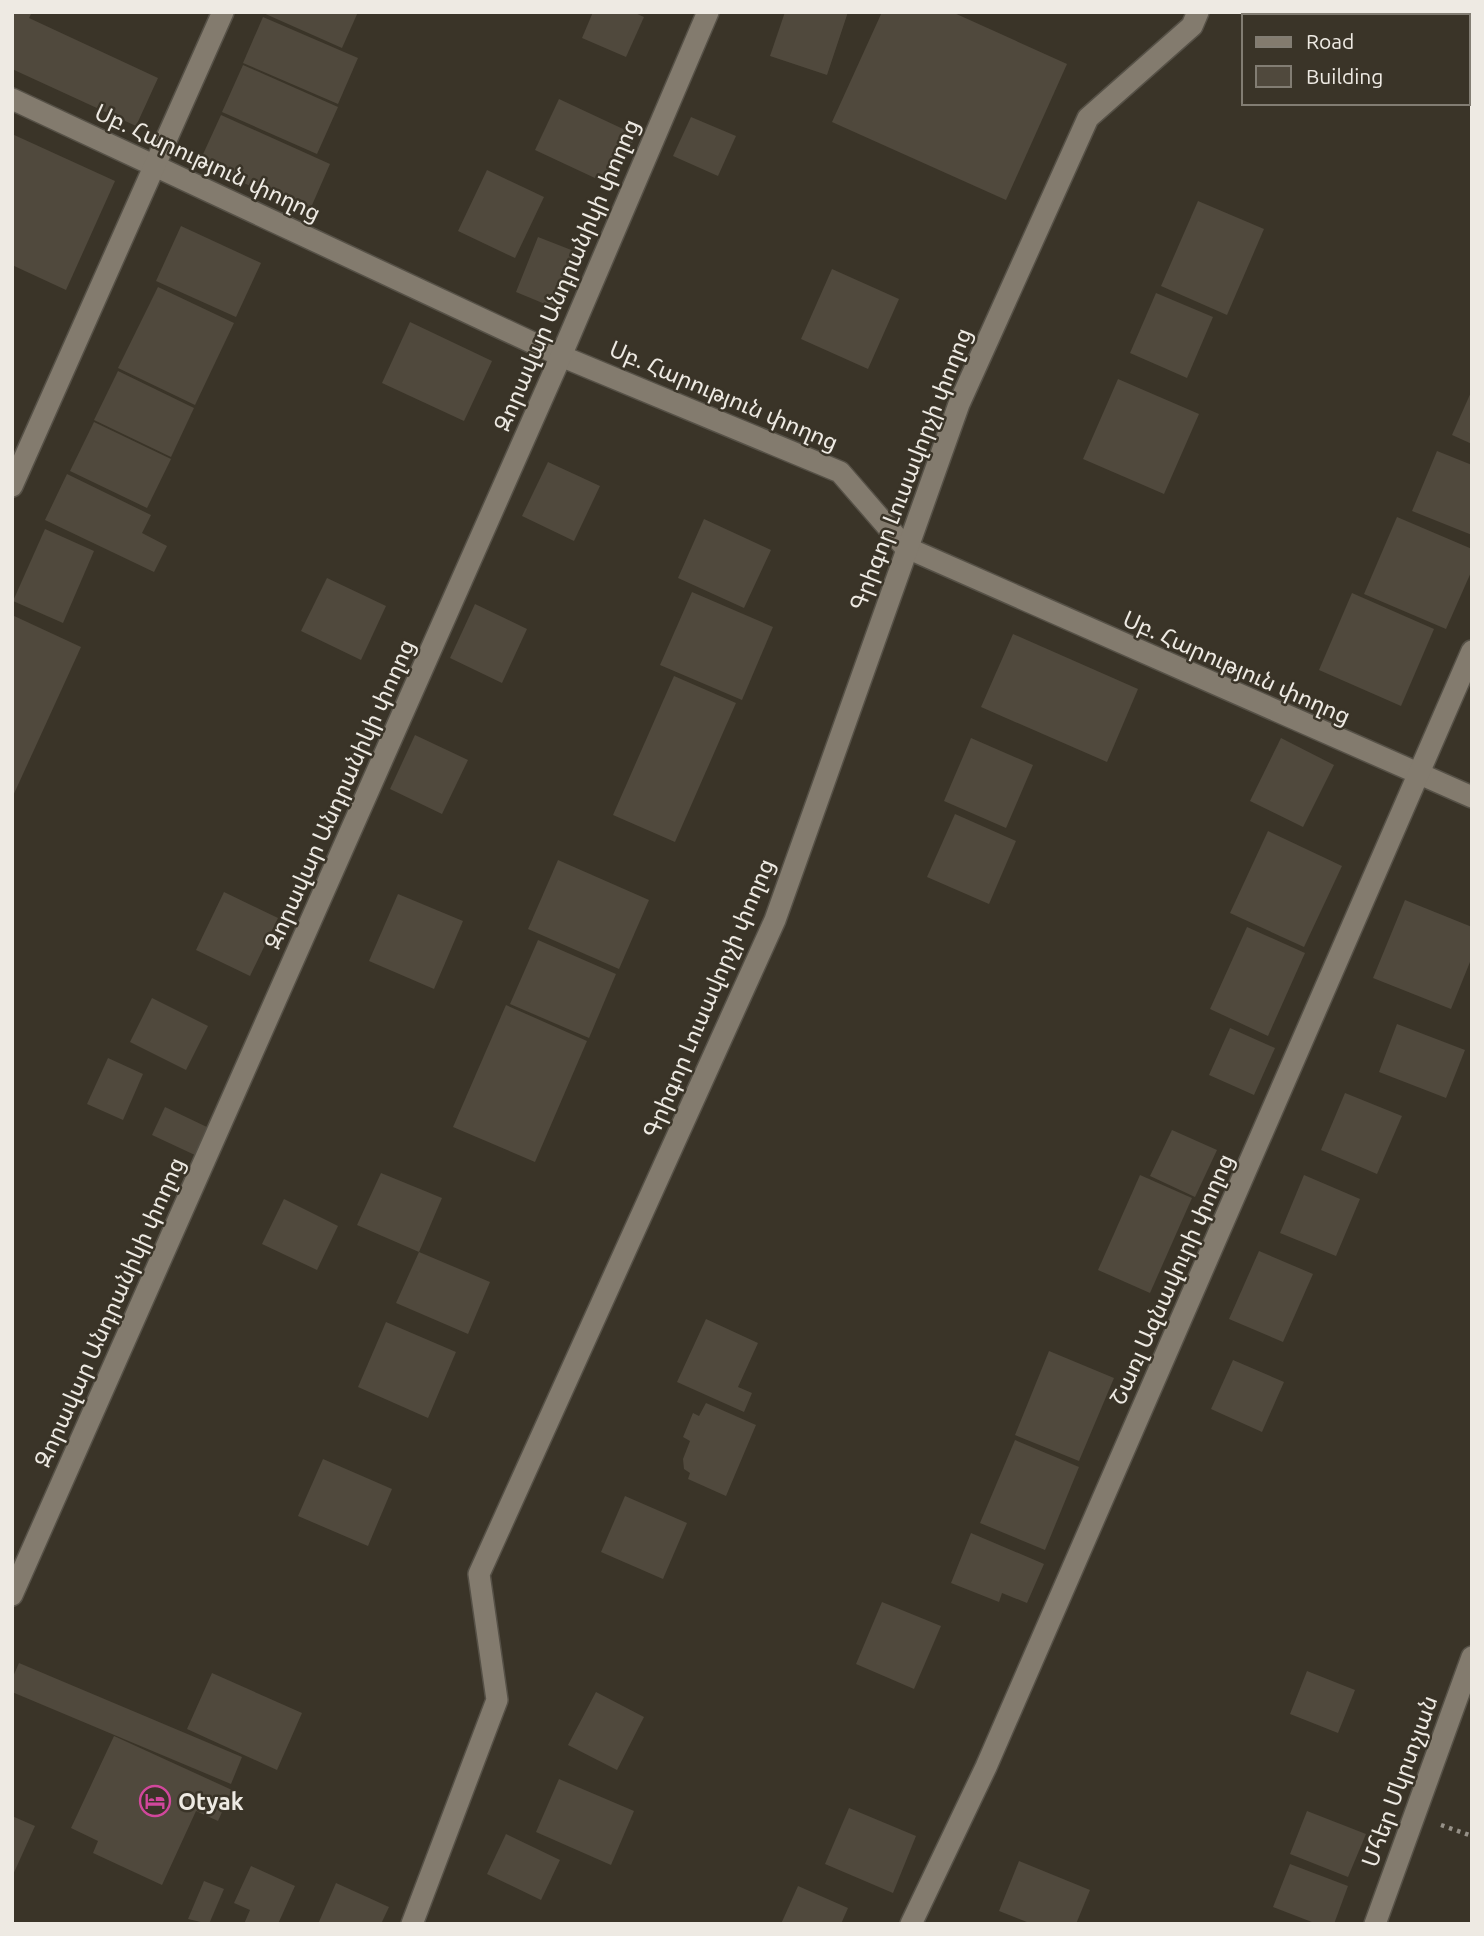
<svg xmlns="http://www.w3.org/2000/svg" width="1484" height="1936" font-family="Ubuntu,'Noto Sans Armenian',sans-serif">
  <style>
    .building { fill: #50493d }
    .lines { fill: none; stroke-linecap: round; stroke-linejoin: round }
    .minor-casing { stroke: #565147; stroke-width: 24 }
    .path { stroke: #969188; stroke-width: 4.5; stroke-dasharray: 3.5 5; stroke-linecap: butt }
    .minor { stroke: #837b6e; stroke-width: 21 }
    .labels { text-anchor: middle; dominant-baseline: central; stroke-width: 5; stroke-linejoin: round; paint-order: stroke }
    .street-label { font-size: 23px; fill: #eeeae3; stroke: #3a3428 }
    .poi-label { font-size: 23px; font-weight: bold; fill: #eeeae3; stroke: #3a3428; text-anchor: start }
  </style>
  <rect width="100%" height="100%" fill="#3a3428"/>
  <!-- building -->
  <g class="building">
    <polygon points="12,12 32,12 29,18 158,78 136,126 12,69"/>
    <polygon points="261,12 358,12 342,48"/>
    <polygon points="593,12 633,12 644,17 626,57 582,38"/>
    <polygon points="785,12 848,12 827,75 770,56"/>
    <polygon points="882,12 952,12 1067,64 1006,200 832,122"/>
    <polygon points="1297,12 1347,12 1353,16 1295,16"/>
    <polygon points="1397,12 1440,12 1446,16 1395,16"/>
    <polygon points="263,17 358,58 338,104 243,63"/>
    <polygon points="243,65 338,107 317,154 222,112"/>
    <polygon points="559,99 636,135 612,186 535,150"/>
    <polygon points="221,115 330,164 309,212 199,163"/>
    <polygon points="691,117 736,136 718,176 673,156"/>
    <polygon points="12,134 115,181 66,290 12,265"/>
    <polygon points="487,170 544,197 515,258 458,231"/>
    <polygon points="1198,201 1264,229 1227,315 1161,286"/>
    <polygon points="181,226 261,263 236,317 156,281"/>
    <polygon points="538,237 579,253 557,309 516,292"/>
    <polygon points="832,269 899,299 868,369 801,339"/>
    <polygon points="158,287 234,323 195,405 118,368"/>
    <polygon points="1156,293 1213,317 1187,378 1130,353"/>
    <polygon points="410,322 492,361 464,421 382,383"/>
    <polygon points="118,371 194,408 171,457 94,420"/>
    <polygon points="1118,379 1199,414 1164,494 1083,459"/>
    <polygon points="1472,390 1472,444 1452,435"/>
    <polygon points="94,422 171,459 147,508 70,471"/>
    <polygon points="1437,451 1472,465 1472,535 1412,511"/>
    <polygon points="548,462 600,486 574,541 522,516"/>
    <polygon points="67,474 151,515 142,533 167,546 154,572 45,520"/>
    <polygon points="1397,517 1472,549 1472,570 1446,629 1364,594"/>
    <polygon points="704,519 771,550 744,608 678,578"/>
    <polygon points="45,529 94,551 63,623 13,601"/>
    <polygon points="327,578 386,606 361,660 301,631"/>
    <polygon points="692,592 773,627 742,700 660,665"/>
    <polygon points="1352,593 1434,629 1401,706 1319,670"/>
    <polygon points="475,604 527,629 502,683 450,658"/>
    <polygon points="12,615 81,647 12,798"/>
    <polygon points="1013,634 1138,689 1107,762 981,707"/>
    <polygon points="674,676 736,703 675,842 613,815"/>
    <polygon points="415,735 468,760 442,814 390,789"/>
    <polygon points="971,738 1033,765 1006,828 944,801"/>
    <polygon points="1281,738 1334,765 1303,827 1250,801"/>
    <polygon points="955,814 1016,841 989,904 927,877"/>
    <polygon points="1268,831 1342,866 1304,947 1230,913"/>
    <polygon points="558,860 649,900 619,969 528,929"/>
    <polygon points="224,892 278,918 250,976 196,950"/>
    <polygon points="398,894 463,921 434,989 369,961"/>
    <polygon points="1405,900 1472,927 1472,957 1451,1009 1373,978"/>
    <polygon points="1247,927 1305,953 1268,1036 1210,1009"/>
    <polygon points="538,940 616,974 589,1038 510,1004"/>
    <polygon points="152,998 208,1026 186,1070 130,1042"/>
    <polygon points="506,1005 587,1041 535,1162 453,1127"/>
    <polygon points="1397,1024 1465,1050 1446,1098 1379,1072"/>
    <polygon points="1230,1028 1275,1048 1254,1095 1209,1075"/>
    <polygon points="108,1058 143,1074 123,1120 87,1104"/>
    <polygon points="1345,1093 1402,1116 1377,1174 1321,1150"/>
    <polygon points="165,1107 209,1128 197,1156 152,1135"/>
    <polygon points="1172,1130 1217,1150 1195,1197 1150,1176"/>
    <polygon points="381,1173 442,1198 419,1252 357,1225"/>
    <polygon points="1140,1175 1192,1198 1150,1293 1098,1270"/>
    <polygon points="1304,1175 1360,1199 1336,1256 1280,1233"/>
    <polygon points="284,1199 338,1226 317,1270 262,1244"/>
    <polygon points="1259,1251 1313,1274 1283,1342 1229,1319"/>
    <polygon points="419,1252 490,1282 468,1334 396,1303"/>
    <polygon points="706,1319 758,1343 738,1387 752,1393 744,1412 677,1382"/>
    <polygon points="386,1322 456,1352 428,1418 358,1387"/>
    <polygon points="1049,1351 1114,1378 1079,1461 1015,1435"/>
    <polygon points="1233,1360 1284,1382 1262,1432 1211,1409"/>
    <polygon points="706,1403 756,1425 726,1496 688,1479 690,1473 684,1469 683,1459 690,1441 683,1437 693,1413 699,1416"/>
    <polygon points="1015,1440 1079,1467 1045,1550 980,1523"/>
    <polygon points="323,1459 392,1489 368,1546 298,1516"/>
    <polygon points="625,1496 687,1523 663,1579 601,1552"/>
    <polygon points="971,1533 1044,1564 1027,1603 1002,1593 999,1602 951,1583"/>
    <polygon points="882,1602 941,1626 914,1689 856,1664"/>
    <polygon points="19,1663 242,1757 231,1784 12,1692 12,1679"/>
    <polygon points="1307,1671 1355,1690 1338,1733 1290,1714"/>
    <polygon points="212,1673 302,1713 277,1770 187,1729"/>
    <polygon points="596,1692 644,1717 617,1770 568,1745"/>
    <polygon points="114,1736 232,1790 218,1821 196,1811 162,1885 93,1853 98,1841 71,1828"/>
    <polygon points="559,1779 634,1811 611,1865 536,1832"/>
    <polygon points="849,1808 916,1836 893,1893 825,1864"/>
    <polygon points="1307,1811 1366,1834 1348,1877 1290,1854"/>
    <polygon points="12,1816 35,1826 12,1877"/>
    <polygon points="506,1834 560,1860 541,1900 487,1874"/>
    <polygon points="1019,1861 1090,1890 1076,1924 1032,1924 999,1911"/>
    <polygon points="1290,1864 1348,1886 1334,1924 1317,1924 1273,1907"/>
    <polygon points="251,1866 295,1886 278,1924 244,1924 250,1910 234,1903"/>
    <polygon points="204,1881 224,1889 209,1924 188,1919"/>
    <polygon points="336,1883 389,1907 381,1924 318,1924"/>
    <polygon points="798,1886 848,1908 841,1924 781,1924"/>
  </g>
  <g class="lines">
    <!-- minor casing -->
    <g class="minor-casing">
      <g id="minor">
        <polyline points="12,99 561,356 840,472 905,547 1472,797"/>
        <polyline points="12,486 223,12"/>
        <polyline points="12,1595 561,356 708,12"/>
        <polyline points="412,1924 497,1700 479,1574 775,920 959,404 1088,118 1192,26 1198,12"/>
        <polyline points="911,1924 986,1767 1472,651"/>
        <polyline points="1375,1924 1472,1657"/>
      </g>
    </g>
    <!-- path -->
    <polyline class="path" points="1441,1825 1472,1836"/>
    <!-- minor -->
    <use href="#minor" class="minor"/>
  </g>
  <!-- icons -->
  <defs>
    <g id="hotel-ring" transform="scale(1.575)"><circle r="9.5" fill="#3a3428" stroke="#d1479c" stroke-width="1.5"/><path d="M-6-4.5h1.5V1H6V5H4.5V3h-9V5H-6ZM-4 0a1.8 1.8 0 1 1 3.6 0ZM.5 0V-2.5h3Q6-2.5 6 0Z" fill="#d1479c"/></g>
  </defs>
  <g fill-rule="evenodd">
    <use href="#hotel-ring" x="155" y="1801"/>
  </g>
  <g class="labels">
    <!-- street labels -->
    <g class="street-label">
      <text transform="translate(208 162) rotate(25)">Սբ. Հարություն փողոց</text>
      <text transform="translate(566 275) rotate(-67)">Զորավար Անդրանիկի փողոց</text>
      <text transform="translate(724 395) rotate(23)">Սբ. Հարություն փողոց</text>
      <text transform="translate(910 469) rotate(-69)">Գրիգոր Լուսավորչի փողոց</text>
      <text transform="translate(1237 667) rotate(24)">Սբ. Հարություն փողոց</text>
      <text transform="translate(339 794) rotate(-66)">Զորավար Անդրանիկի փողոց</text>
      <text transform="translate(708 998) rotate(-67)">Գրիգոր Լուսավորչի փողոց</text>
      <text transform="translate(1171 1279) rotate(-66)">Շառլ Ազնավուրի փողոց</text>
      <text transform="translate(109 1312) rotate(-66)">Զորավար Անդրանիկի փողոց</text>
      <text transform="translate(1399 1781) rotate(-70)">Մհեր Մկրտչյան</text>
    </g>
    <!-- poi labels -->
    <g class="poi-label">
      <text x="178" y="1801">Otyak</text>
    </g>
  </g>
  <!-- border -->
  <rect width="1484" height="1936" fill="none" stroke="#eeeae3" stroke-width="28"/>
  <!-- legend -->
  <rect x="1242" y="14" width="228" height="91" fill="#3a3428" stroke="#827d73" stroke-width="2"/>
  <rect x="1256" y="37" width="35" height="10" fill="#837b6e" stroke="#827d73" stroke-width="2"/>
  <text x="1306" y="49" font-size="21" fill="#eeeae3">Road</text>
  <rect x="1256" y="66" width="35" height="21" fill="#50493d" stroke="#827d73" stroke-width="2"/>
  <text x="1306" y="84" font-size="21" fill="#eeeae3">Building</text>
</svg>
